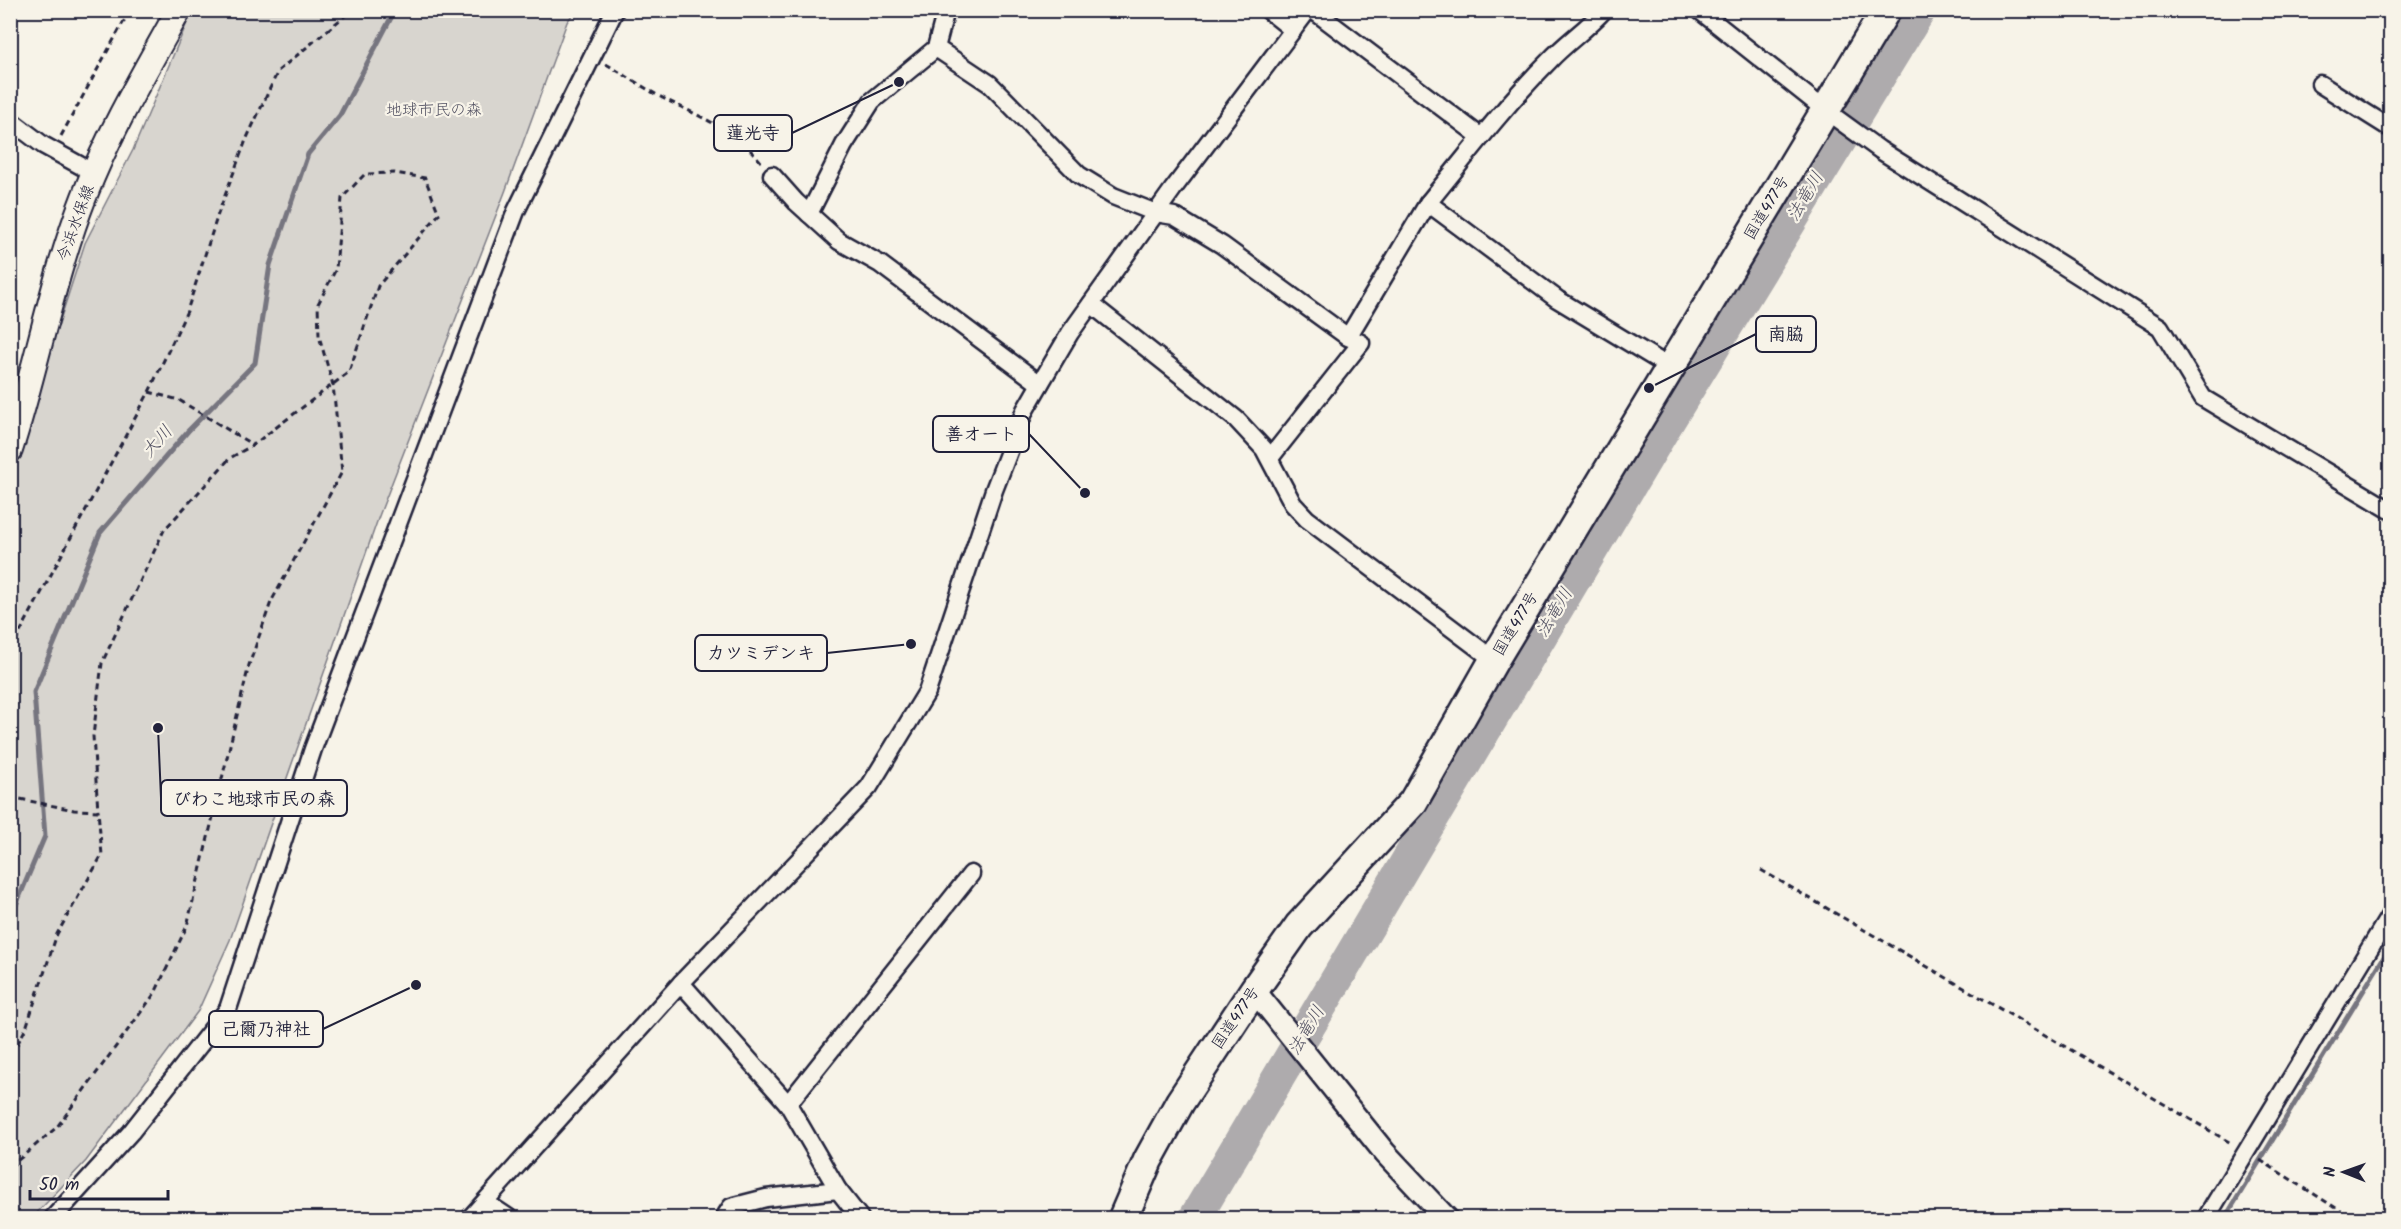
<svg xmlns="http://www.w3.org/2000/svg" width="2401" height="1229" font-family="Kalam,'Klee One',sans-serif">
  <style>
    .green { fill: #d8d5cf; stroke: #7d7c85; stroke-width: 1.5 }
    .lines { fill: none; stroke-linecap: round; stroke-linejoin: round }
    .stream { stroke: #76747f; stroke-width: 5 }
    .river { stroke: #aeabad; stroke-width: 33 }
    .minor-casing { stroke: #22223b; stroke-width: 21 }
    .tertiary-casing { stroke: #22223b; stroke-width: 26 }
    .secondary-casing { stroke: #22223b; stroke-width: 28 }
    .trunk-casing { stroke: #22223b; stroke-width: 33 }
    .path { stroke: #22223b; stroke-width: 3; stroke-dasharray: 6 4.5; stroke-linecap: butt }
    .minor { stroke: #f7f3e8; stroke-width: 16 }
    .tertiary { stroke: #f7f3e8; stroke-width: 21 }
    .secondary { stroke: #f7f3e8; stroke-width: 24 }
    .trunk { stroke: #f7f3e8; stroke-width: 28 }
    .labels { text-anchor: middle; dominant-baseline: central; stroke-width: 4.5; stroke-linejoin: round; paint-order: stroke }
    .park-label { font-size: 16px; fill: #504f60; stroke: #f7f3e8 }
    .street-label { font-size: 16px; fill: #22223b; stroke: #f7f3e8 }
    .water-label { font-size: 18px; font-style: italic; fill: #535263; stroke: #f7f3e8 }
    .leader { fill: none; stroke: #22223b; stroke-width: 2 }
    .callout-dot { fill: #22223b; stroke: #f7f3e8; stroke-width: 2 }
    .callout { fill: #f7f3e8; stroke: #22223b; stroke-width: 2 }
    .callout-label { font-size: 18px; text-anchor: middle; font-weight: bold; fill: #22223b }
  </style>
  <rect width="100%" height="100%" fill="#f7f3e8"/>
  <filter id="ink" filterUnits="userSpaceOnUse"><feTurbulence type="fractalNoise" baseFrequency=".0167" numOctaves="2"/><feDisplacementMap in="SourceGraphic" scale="12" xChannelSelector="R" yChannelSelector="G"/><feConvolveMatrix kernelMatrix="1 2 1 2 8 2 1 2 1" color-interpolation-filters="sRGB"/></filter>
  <g filter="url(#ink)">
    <!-- green -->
    <polygon class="green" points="192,11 575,11 567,22 505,192 379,516 230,940 198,1011 86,1161 32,1218 11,1218 11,472 85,243 133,150"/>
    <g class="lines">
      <!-- stream -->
      <g class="stream">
        <polyline points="10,919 45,836 34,692 100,533 188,431 255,363 270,265 308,154 340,115 393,14 400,10"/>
        <polyline points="2225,1218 2390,947"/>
      </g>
      <!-- river -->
      <polyline class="river" points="1195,1218 1666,425 1920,10"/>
      <!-- minor casing -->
      <g class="minor-casing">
        <g id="minor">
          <polyline points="1268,10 1293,30"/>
          <polyline points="1313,10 1481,137"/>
          <path d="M 1604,10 C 1587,29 1567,42 1550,60 C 1506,104 1468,154 1428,203 L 1557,299 L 1671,368"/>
          <polyline points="1699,10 1825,110 1880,150 2160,327 2203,398 2390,510"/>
          <polyline points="936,48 990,84 1079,175 1113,196 1156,213 1174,216 1222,245 1348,337 1361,343 1270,458"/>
          <polyline points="2320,84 2390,128"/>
          <polyline points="10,120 43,145 94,173"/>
          <polyline points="772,175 796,202 839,241 880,264 1040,384"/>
          <polyline points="809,214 844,145 872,101 936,48 946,10"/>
          <polyline points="1091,304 1236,419 1264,449 1293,504 1307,519 1494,660"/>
          <polyline points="1348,337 1428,203"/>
          <polyline points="681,983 788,1104 838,1190 860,1218"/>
          <polyline points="788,1104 971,874"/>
          <polyline points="485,1202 509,1218"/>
          <polyline points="53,1218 131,1132 228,1009 313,749 516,211 615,10"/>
          <polyline points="470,1218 681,983 869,787 927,692 994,490 1025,410 1040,384 1070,333 1173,189 1308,10"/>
          <polyline points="724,1218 731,1207 766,1198 838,1190"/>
          <polyline points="2206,1218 2390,915"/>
        </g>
      </g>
      <!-- tertiary casing -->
      <g class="tertiary-casing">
        <polyline id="tertiary" points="1254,990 1385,1153 1446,1218"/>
      </g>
      <!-- secondary casing -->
      <g class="secondary-casing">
        <path id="secondary" d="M 10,450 C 37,366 52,279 84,197 C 109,132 145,71 179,10"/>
      </g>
      <!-- trunk casing -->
      <g class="trunk-casing">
        <polyline id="trunk" points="1123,1218 1148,1160 1180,1102 1254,990 1299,926 1413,802 1494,660 1886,10"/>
      </g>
      <!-- path -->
      <g class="path">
        <path d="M 606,64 C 623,74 640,85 657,95 C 695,115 734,128 761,162"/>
        <polyline points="61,136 130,10"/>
        <polyline points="149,392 179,400 253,445"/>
        <polyline points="10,651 149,392 187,311 218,214 246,140 278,71 352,10"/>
        <polyline points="10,797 74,810 98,811 102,855 57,934 26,1028 10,1058"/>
        <polyline points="1761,870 2231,1143"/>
        <polyline points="2260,1160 2352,1218"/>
        <polyline points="10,1167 57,1127 155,993 187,926 249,665 271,602 342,472 333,385 319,336 318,304 336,269 342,198 365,174 395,173 425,178 439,214 378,286 349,372 253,445 230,458 164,530 102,663 93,736 98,811"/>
      </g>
      <!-- minor -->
      <use href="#minor" class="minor"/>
      <!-- tertiary -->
      <use href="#tertiary" class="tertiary"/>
      <!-- secondary -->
      <use href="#secondary" class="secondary"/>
      <!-- trunk -->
      <use href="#trunk" class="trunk"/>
    </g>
  </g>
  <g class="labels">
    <!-- park labels -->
    <g class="park-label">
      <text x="434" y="110">地球市民の森</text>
    </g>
    <!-- street labels -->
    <g class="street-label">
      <text transform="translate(1767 208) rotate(-59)">国道477号</text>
      <text transform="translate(76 223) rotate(-70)">今浜水保線</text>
      <text transform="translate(1516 624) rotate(-59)">国道477号</text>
      <text transform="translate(1236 1018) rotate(-56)">国道477号</text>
    </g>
    <!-- water labels -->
    <g class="water-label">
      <text transform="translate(1806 197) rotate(-59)">法竜川</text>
      <text transform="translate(158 442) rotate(-49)">大川</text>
      <text transform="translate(1555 613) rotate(-59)">法竜川</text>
      <text transform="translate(1307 1031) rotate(-59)">法竜川</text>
    </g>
  </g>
  <!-- callouts -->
  <path class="leader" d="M899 82L792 133M1649 388L1756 334M1085 493L1029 434M911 644L827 653M158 728L161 798M416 985L323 1029"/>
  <g class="callout-dot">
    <circle cx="899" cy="82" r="6"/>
    <circle cx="1649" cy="388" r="6"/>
    <circle cx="1085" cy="493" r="6"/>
    <circle cx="911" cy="644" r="6"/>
    <circle cx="158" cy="728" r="6"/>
    <circle cx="416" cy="985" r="6"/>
  </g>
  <g class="callout">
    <rect x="714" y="115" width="78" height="36" rx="6"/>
    <rect x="1756" y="316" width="60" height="36" rx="6"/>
    <rect x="933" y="416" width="96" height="36" rx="6"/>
    <rect x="695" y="635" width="132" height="36" rx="6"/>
    <rect x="161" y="780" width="186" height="36" rx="6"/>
    <rect x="209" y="1011" width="114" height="36" rx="6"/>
  </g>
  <g class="callout-label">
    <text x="753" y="139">蓮光寺</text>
    <text x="1786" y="340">南脇</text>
    <text x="981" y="440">善オート</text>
    <text x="761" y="659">カツミデンキ</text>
    <text x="254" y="805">びわこ地球市民の森</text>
    <text x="266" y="1035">己爾乃神社</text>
  </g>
  <!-- margin -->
  <rect width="2401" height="1229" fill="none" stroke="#f7f3e8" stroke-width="36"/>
  <rect x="18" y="18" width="2365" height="1193" fill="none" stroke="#22223b" stroke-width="2" filter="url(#ink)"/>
  <!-- north arrow -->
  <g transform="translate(2344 1172) rotate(271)" stroke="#f7f3e8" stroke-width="4.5" paint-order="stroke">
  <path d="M0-4.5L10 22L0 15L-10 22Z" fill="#22223b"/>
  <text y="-9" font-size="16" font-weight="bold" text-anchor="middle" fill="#22223b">N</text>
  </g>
  <!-- scale -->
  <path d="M30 1190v9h138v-9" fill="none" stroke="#22223b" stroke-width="3"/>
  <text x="39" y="1190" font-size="18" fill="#22223b" stroke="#f7f3e8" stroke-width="4.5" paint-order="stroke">50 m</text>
</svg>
